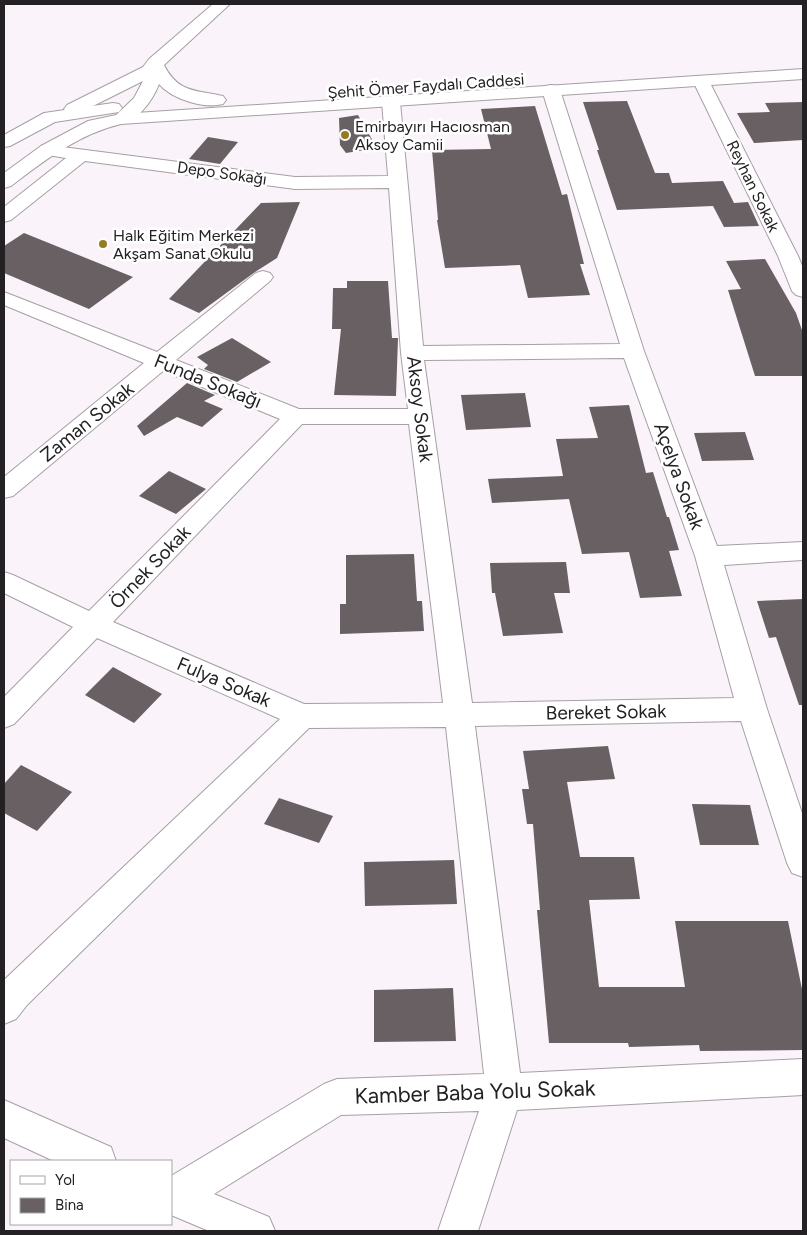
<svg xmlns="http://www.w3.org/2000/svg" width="807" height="1235" font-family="Figtree,sans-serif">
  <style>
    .building { fill: #686062 }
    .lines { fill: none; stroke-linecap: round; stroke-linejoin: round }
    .minor-casing { stroke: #a69fa5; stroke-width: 2 }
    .primary-casing { stroke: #a69fa5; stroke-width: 2 }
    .minor { fill: #fff; fill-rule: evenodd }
    .primary { fill: #fff; fill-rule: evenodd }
    .poi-dot { fill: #957c23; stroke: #fff; stroke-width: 2 }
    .labels { text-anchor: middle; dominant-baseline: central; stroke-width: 5; stroke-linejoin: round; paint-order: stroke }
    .far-street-label { font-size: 16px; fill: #232123; stroke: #fff }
    .far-poi-label { font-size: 16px; fill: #232123; stroke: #fff; text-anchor: start }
    .street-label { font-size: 19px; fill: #232123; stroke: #fff }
    .near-street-label { font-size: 22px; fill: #232123; stroke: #fff }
  </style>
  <rect width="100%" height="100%" fill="#faf3f9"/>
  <!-- building -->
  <g class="building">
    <polygon points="627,101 655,173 669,173 672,183 723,181 734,203 748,202 759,226 724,227 713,206 617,210 597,150 599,150 583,102"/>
    <polygon points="803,102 803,140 754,143 737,113 770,112 765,103"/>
    <polygon points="535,106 562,195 567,194 584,264 580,264 590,295 528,298 520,265 445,268 437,220 438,220 432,150 491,149 481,109"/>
    <polygon points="358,115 377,148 346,153 340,145 339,118"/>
    <polygon points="208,137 238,142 220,164 189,159"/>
    <polygon points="300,202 277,258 255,272 199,313 169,299 261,203"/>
    <polygon points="24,233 133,277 89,309 4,273 4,246"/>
    <polygon points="765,259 796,313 803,333 803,376 755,376 728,290 741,289 726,261"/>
    <polygon points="347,281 388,281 392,338 398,338 396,396 334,395 341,329 332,329 333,288 347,288"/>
    <polygon points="232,338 271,362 237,382 204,369 208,365 197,357"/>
    <polygon points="187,383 215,395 204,401 223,409 202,427 177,417 144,436 137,426"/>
    <polygon points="525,393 531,427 466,430 461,395"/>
    <polygon points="629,405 646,473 653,472 667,517 669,517 679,550 669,551 682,596 640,598 629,552 582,554 569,499 492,503 488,479 563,476 556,439 598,438 589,407"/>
    <polygon points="745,432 754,460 702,461 694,433"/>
    <polygon points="169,471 206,489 176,514 139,496"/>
    <polygon points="414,554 417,601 422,601 424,631 340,634 340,604 346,604 346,555"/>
    <polygon points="566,562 570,593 554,593 563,633 503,636 495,593 492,593 490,563"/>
    <polygon points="803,599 803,705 799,705 776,637 769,638 757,601"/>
    <polygon points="113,667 162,694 134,723 85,695"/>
    <polygon points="608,746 615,779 567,782 580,857 634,857 640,899 589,900 599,987 685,987 675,921 788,921 803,994 803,1050 700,1051 699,1045 629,1047 628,1043 549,1043 537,910 540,910 533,824 527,824 522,789 529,789 523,751"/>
    <polygon points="21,765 72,792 37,831 4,813 4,784"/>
    <polygon points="279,798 333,816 319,843 264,824"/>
    <polygon points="692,804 750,805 759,845 700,845"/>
    <polygon points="454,860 457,904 365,906 364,862"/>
    <polygon points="453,988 456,1041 374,1042 374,990"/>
  </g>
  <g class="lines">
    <!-- minor casing -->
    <g class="minor-casing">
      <g id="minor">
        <path d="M 213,4 L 230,4 L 164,65 C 178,93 196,90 223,96 L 226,100 L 223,104 C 203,109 172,99 159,84 C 153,100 134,128 115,123 L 112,119 L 134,98 L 143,81 L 79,113 L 73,114 L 67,113 L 64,109 L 67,105 L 143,67 L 149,59 Z"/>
        <polygon points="701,76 707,77 709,81 798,256 803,268 803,297 796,295 792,291 778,256 693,81 695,77"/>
        <path d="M 551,85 L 557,86 L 560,90 L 644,351 L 717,546 L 803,542 L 803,560 L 724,565 L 767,709 L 803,816 L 803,877 L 792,873 L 787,863 L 741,721 L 475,726 L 520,1073 L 803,1059 L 803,1095 L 517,1110 L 478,1231 L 438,1231 L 479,1111 L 341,1115 L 214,1194 L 269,1217 L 275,1231 L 209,1231 L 171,1215 L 171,1176 L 324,1084 L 337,1079 L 484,1074 L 446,727 L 309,728 L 27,1005 L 16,1019 L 4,1024 L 4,980 L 280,719 L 97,638 L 14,724 L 4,728 L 4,697 L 73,627 L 4,593 L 4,572 L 13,575 L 89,611 L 280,419 L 163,371 L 13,496 L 4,498 L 4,477 L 144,363 L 4,305 L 4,292 L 157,352 L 256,273 L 263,271 L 270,273 L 273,277 L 270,281 L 176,360 L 299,409 L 408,409 L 401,353 L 389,188 L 295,189 L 85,161 L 11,220 L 4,222 L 4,207 L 66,158 L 41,154 L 38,150 L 41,146 L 47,145 L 295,177 L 388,176 L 382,102 L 385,98 L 391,97 L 397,98 L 400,102 L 423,346 L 620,344 L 542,90 L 545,86 ZM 624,358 L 695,556 L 734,698 L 472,703 L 424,360 ZM 302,424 L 409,424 L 443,703 L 304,704 L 113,622 Z"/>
        <polygon points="4,1100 111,1147 116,1161 54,1161 4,1138"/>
      </g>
    </g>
    <!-- primary casing -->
    <g class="primary-casing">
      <g id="primary">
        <path d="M 803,69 L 803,79 L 121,124 C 79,134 45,160 11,186 L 4,188 L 4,173 L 41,146 L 88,121 L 121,114 Z"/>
        <polygon points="113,103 119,104 122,108 119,112 55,122 10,146 4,147 4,135 44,113"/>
      </g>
    </g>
    <!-- minor -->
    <use href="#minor" class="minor"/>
    <!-- primary -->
    <use href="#primary" class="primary"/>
  </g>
  <!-- markers -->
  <g class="poi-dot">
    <circle cx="345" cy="135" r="5"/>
    <circle cx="103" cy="244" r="5"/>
  </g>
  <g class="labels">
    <!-- far-street labels -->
    <g class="far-street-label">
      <text transform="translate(426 86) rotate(-4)">Şehit Ömer Faydalı Caddesi</text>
      <text transform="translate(222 173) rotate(8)">Depo Sokağı</text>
      <text transform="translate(753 186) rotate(64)">Reyhan Sokak</text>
    </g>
    <!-- far-poi labels -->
    <g class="far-poi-label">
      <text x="355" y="126">Emirbayırı Hacıosman<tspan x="355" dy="18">Aksoy Camii</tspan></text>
      <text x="113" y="235">Halk Eğitim Merkezi<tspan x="113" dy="18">Akşam Sanat Okulu</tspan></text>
    </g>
    <!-- street labels -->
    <g class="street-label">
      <text transform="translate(208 381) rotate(22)">Funda Sokağı</text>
      <text transform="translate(420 409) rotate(83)">Aksoy Sokak</text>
      <text transform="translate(87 422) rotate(-39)">Zaman Sokak</text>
      <text transform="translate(679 476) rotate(70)">Açelya Sokak</text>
      <text transform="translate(150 567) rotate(-46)">Örnek Sokak</text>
      <text transform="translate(224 682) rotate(23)">Fulya Sokak</text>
      <text transform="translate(606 712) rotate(-1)">Bereket Sokak</text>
    </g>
    <!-- near-street labels -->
    <g class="near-street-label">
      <text transform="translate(475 1092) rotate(-2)">Kamber Baba Yolu Sokak</text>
    </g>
  </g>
  <!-- border -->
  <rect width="807" height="1235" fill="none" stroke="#232123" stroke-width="10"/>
  <!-- legend -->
  <rect x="10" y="1160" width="162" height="65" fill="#ffffff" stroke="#a7a6a7"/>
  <rect x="20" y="1176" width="25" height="8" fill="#ffffff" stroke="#a7a6a7"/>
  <text x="55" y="1185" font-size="15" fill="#232123">Yol</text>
  <rect x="20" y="1198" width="25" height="15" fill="#686062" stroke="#a7a6a7"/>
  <text x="55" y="1210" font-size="15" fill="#232123">Bina</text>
</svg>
